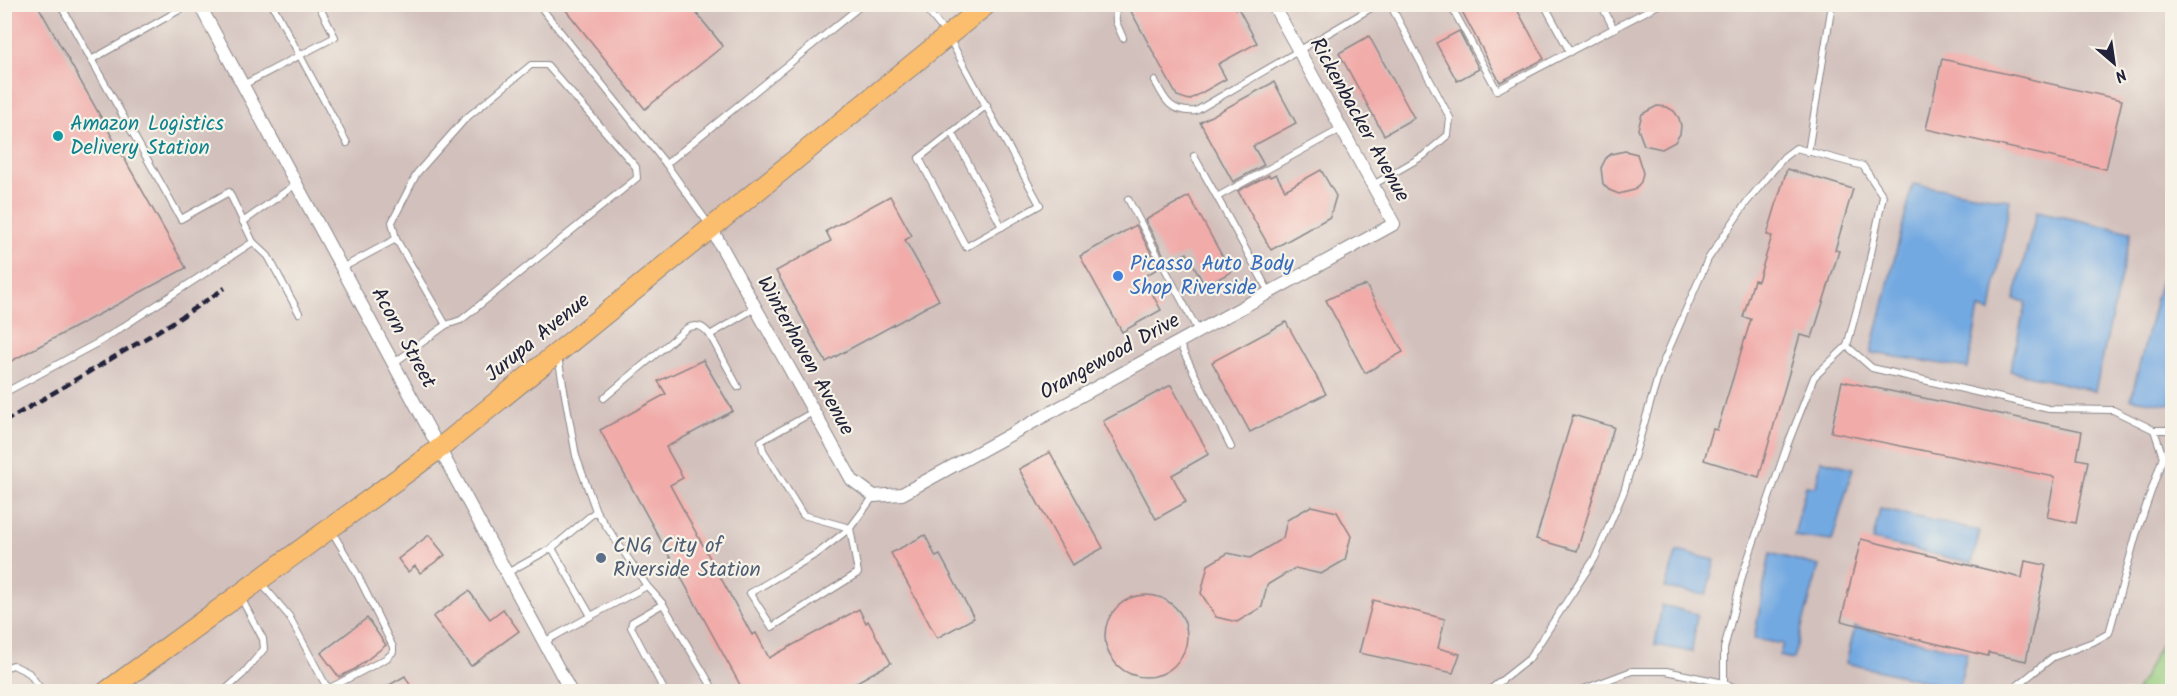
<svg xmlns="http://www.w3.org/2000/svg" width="2177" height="696" font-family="Kalam,sans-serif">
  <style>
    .industrial { fill: #d1c0bc }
    .green { fill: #94ca7c; stroke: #5b765c; stroke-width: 1.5 }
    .water { fill: #73a9e1; stroke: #4a668e; stroke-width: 1.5 }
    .building { fill: #f1aba9 }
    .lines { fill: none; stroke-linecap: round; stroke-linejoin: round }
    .lane-casing { stroke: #8a8688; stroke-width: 8 }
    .street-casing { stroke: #8a8688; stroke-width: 14 }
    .primary-casing { stroke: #8a8688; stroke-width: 22 }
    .path { stroke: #8a8688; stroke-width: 3; stroke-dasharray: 4.5 4.5; stroke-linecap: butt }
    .lane { stroke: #fff; stroke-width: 6 }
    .street { stroke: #fff; stroke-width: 12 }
    .primary { stroke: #fbbd6e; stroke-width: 20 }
    .rail { stroke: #22223b; stroke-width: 4.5; stroke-dasharray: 9 4.5; stroke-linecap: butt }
    .culture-dot { fill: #0f9aa8; stroke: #f7f3e8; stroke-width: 2 }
    .shop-dot { fill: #3f7fe0; stroke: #f7f3e8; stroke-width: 2 }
    .service-dot { fill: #5c6f8a; stroke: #f7f3e8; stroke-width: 2 }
    .labels { text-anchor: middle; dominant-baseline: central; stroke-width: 4.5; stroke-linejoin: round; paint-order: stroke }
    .street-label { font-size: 21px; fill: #22223b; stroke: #f7f3e8 }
    .culture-label { font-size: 21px; fill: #0d838f; stroke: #f7f3e8; text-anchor: start }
    .shop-label { font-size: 21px; fill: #366cbe; stroke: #f7f3e8; text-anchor: start }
    .service-label { font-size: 21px; fill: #4e5e75; stroke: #f7f3e8; text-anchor: start }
  </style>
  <rect width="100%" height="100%" fill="#f7f3e8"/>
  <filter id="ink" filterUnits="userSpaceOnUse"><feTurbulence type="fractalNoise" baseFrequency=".0167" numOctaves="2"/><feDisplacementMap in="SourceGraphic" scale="12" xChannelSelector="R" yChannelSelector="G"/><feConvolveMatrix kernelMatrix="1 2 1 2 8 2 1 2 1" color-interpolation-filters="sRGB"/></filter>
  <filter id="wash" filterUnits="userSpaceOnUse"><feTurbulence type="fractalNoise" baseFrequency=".008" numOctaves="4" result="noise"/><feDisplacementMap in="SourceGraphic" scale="24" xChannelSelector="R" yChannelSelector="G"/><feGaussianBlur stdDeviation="1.35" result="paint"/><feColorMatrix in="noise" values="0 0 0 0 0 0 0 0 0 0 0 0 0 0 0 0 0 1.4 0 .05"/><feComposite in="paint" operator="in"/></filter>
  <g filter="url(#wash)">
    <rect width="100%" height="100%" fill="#f2ead5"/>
    <!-- industrial -->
    <polygon class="industrial" points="4,5 2172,5 2172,623 2136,692 5,691"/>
    <!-- green -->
    <polygon class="green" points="2172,623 2172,691 2136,691"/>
    <!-- water -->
    <g class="water">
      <polygon points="1913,184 2010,200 1991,311 1979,308 1968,368 1871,353"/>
      <polygon points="2037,211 2131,232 2095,391 2010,371 2026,302 2014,299"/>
      <polygon points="2172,273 2172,405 2131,399 2161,279"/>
      <polygon points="1821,460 1853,468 1832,541 1794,536 1806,486 1816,487"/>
      <polygon points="1880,509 1980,531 1972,563 1873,540"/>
      <polygon points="1677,551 1715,560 1706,595 1665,588"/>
      <polygon points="1770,553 1819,566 1793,659 1779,656 1783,644 1754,639"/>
      <polygon points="1662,605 1697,614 1692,652 1655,645"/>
      <polygon points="1855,627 1967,652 1959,689 1846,663"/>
    </g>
    <g id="blocks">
      <!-- building -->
      <g class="building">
        <polygon points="4,4 37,4 186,268 4,365"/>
        <polygon points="561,4 689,4 723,46 645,109"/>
        <polygon points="1127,4 1234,4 1236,9 1238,8 1257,43 1218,64 1226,79 1189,100 1177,96"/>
        <polygon points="1458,4 1514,4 1544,59 1500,82"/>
        <polygon points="1459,31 1479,69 1457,81 1436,43"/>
        <polygon points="1369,36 1414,118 1384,135 1339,53"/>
        <polygon points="1942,59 2122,100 2106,169 1926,129"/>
        <polygon points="1274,82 1296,123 1253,146 1264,165 1233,182 1200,122"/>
        <polygon points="1657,106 1667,107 1674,111 1679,118 1681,126 1680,134 1675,142 1662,149 1644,145 1638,129 1642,114"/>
        <polygon points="1625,151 1637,154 1643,173 1641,182 1634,190 1619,194 1609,190 1603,184 1601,168 1606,158 1611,154"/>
        <polygon points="1787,169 1853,189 1835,250 1839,251 1812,338 1800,335 1759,477 1704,460 1713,429 1717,430 1751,319 1743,317 1754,280 1758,281 1772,236 1767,235"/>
        <polygon points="1321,170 1336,196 1330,217 1271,250 1238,191 1269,175 1270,177 1276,174 1285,190"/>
        <polygon points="890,196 912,236 905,240 939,300 826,362 776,271 831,241 826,231"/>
        <polygon points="1189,196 1231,272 1205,286 1187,253 1168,263 1145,220"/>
        <polygon points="1136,225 1159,268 1143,277 1161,310 1122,332 1080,256"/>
        <polygon points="1366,285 1403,352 1365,373 1326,300 1341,293"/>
        <polygon points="1286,322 1326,394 1250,432 1212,362"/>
        <polygon points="703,360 733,411 666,447 683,478 670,485 752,635 756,633 769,658 859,609 866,623 868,621 891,663 839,692 744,692 600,430 666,394 658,381"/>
        <polygon points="1842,381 2082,431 2077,459 2088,461 2076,523 2047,517 2055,477 1831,432"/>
        <polygon points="1171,385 1209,454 1172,475 1186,502 1156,519 1103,421"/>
        <polygon points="1573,415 1614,427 1577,551 1536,539"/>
        <polygon points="1050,452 1103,548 1072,565 1019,469"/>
        <polygon points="1311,506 1337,512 1351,536 1345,560 1321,574 1295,568 1267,585 1262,607 1237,622 1216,617 1201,593 1208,565 1228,553 1250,558 1283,538 1287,520"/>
        <polygon points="429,535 445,555 420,573 415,566 408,572 398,559"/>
        <polygon points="925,535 936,557 940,555 974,618 937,638 891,553"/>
        <polygon points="1861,539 2022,578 2025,561 2046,565 2026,661 1989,653 1988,656 1841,621"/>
        <polygon points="469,591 490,619 503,609 519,631 471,666 433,617"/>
        <circle cx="1146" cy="636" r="41"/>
        <polygon points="1373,600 1445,619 1438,648 1460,654 1453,673 1359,653"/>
        <polygon points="367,618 386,645 355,669 339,677 321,653"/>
        <polygon points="405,676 414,692 377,692"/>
      </g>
    </g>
  </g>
  <g filter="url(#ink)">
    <use href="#blocks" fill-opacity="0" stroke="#8a8688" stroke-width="1.5"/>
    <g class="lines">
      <!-- lane casing -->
      <g class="lane-casing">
        <g id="lane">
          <polyline points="272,4 347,143"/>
          <polyline points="922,4 948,36 1040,205 966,247 919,158 987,105"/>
          <polyline points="1115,4 1116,22 1123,38"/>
          <polyline points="1450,4 1497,90 1660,4"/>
          <polyline points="1544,4 1570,52"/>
          <polyline points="1601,4 1614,29"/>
          <polyline points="543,10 666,164"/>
          <polyline points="91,60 190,4"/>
          <path d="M 1155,81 C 1165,101 1171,113 1196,111 L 1378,4"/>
          <polyline points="243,85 335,37 318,4"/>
          <polyline points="952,132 1002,227"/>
          <polyline points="1808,152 1832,4"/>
          <polyline points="1194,156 1217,197"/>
          <polyline points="1373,185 1423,156 1448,135 1450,118 1392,8 1385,4"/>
          <polyline points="1128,199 1198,331"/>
          <polyline points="243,222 296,184"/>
          <polyline points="710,226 666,164 863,4"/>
          <polyline points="396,239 392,222 417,173 465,119 531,65 547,65 636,167 637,178 461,320 446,325"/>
          <polyline points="253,242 268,256 299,313"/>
          <polyline points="342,268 396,239 446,325 394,363"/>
          <polyline points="1269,292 1217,197 1341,129"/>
          <polyline points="710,335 738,387"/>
          <polyline points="1179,343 1231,447"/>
          <polyline points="1847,346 1872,368 2049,409 2113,410 2154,430 2163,457 2136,535 2109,633 2093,642 2053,657 2009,692"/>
          <polyline points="558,357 576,456 596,511"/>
          <polyline points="4,393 101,341 253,242 229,192 181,219 60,4"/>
          <path d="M 604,398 L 687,328 C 698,324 703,326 710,335 L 755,308"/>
          <polyline points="813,412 761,441 763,450 803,515 850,528 858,573 772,627 750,593 818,553 850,528 874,496"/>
          <polyline points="2154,430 2172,430"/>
          <polyline points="507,573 552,548 596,511 647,586 591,616 552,548"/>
          <polyline points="261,583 289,616 325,684 330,688 387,658 393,652 393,647 356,572 331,530"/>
          <polyline points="647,586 663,604 715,692"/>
          <polyline points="663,604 632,622 631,627 665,692"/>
          <polyline points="544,642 591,616"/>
          <polyline points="4,668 13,665 29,673 43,692"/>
          <polyline points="223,692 243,674 264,649 263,639 241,598"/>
          <polyline points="1487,692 1529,659 1595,558 1624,491 1661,367 1708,259 1746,203 1784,157 1796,148 1863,166 1883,196 1868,268 1847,346 1814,377 1787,446 1743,573 1724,649 1724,683 1745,692"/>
          <polyline points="1576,692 1632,671 1666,671 1724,683"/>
        </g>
      </g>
      <!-- street casing -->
      <g class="street-casing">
        <g id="street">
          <polyline points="199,4 571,692"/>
          <polyline points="711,228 852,480 874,496 902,494 1394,224 1273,4"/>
        </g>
      </g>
      <!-- primary casing -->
      <g class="primary-casing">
        <polyline id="primary" points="106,692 440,448 987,4"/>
      </g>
      <!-- path -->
      <polyline class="path" points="2161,692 2172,670"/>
      <!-- lane -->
      <use href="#lane" class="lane"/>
      <!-- street -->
      <use href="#street" class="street"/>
      <!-- primary -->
      <use href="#primary" class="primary"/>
      <!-- rail -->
      <polyline class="rail" points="4,422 175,321 225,288"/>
    </g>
  </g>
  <!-- markers -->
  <circle class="culture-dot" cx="58" cy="136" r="6"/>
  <circle class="shop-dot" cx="1118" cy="276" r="6"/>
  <circle class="service-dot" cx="601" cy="558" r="6"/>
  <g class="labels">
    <!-- street labels -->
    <g class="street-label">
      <text transform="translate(1359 120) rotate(61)">Rickenbacker Avenue</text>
      <text transform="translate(403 338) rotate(61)">Acorn Street</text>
      <text transform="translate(538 338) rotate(-39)">Jurupa Avenue</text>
      <text transform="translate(805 356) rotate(61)">Winterhaven Avenue</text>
      <text transform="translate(1110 357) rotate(-29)">Orangewood Drive</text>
    </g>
    <!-- culture labels -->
    <g class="culture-label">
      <text x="70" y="124">Amazon Logistics<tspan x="70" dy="24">Delivery Station</tspan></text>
    </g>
    <!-- shop labels -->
    <g class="shop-label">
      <text x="1130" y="264">Picasso Auto Body<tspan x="1130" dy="24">Shop Riverside</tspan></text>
    </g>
    <!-- service labels -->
    <g class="service-label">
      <text x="613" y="546">CNG City of<tspan x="613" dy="24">Riverside Station</tspan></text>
    </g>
  </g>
  <!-- margin -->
  <rect width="2177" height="696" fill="none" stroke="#f7f3e8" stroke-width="24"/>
  <!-- north arrow -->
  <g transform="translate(2114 63) rotate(151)" stroke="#f7f3e8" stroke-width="4.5" paint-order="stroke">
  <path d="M0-4.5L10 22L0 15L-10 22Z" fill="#22223b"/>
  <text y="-9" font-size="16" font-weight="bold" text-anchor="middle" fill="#22223b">N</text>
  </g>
</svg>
